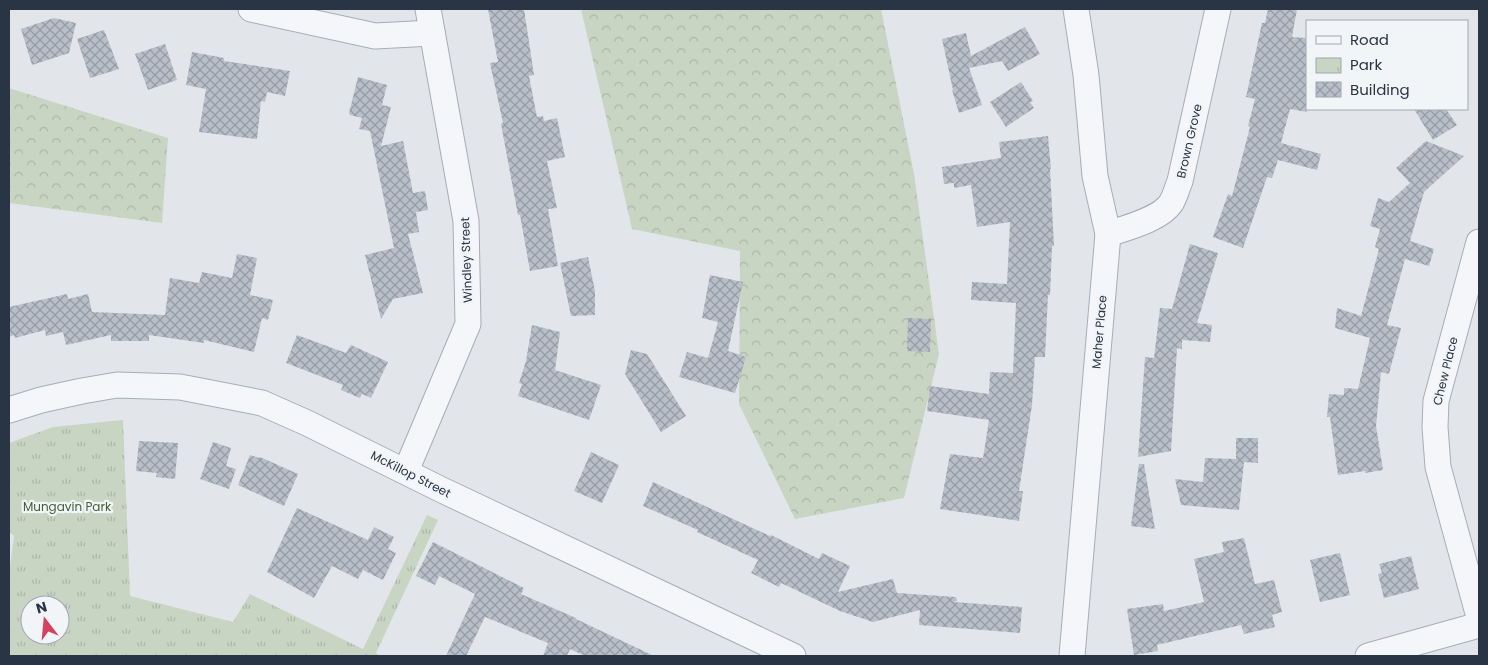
<svg xmlns="http://www.w3.org/2000/svg" width="1488" height="665" font-family="Poppins,sans-serif">
  <style>
    .forest { fill: url(#forest-crowns) }
    .park { fill: url(#park-tufts); fill-rule: evenodd }
    .building { fill: url(#building-cross-hatch) }
    .lines { fill: none; stroke-linecap: round; stroke-linejoin: round }
    .minor-casing { stroke: #a7adb6; stroke-width: 27 }
    .minor { stroke: #f5f6f9; stroke-width: 25 }
    .labels { text-anchor: middle; dominant-baseline: central; stroke-width: 4.5; stroke-linejoin: round; paint-order: stroke }
    .street-label { font-size: 12px; fill: #293444; stroke: #f2f5f8 }
    .park-label { font-size: 12px; fill: #3f6035; stroke: #f2f5f8 }
  </style>
  <defs>
    <pattern id="forest-crowns" width="20" height="18" patternUnits="userSpaceOnUse" patternTransform="scale(1.25)"><rect width="20" height="18" fill="#c8d5c2"/><path d="M2 6a3 3 0 1 1 6 0M12 15a3 3 0 1 1 6 0" fill="none" stroke="#acb7a8"/></pattern>
    <pattern id="park-tufts" width="24" height="20" patternUnits="userSpaceOnUse" patternTransform="scale(1.25)"><rect width="24" height="20" fill="#c8d5c2"/><path d="M3 7l-1-3M5 7V3M7 7l1-3M15 17l-1-3M17 17v-4M19 17l1-3" fill="none" stroke="#acb7a8"/></pattern>
    <pattern id="building-cross-hatch" width="8" height="8" patternUnits="userSpaceOnUse" patternTransform="scale(1.25)"><rect width="8" height="8" fill="#b9bfc9"/><path d="M0 0l8 8M0 8l8-8" fill="none" stroke="#969ca5"/></pattern>
  </defs>
  <rect width="100%" height="100%" fill="#e2e6eb"/>
  <!-- forest -->
  <g class="forest">
    <polygon points="581,9 881,9 914,174 939,354 904,498 795,519 739,404 740,251 632,229"/>
    <polygon points="9,88 168,138 162,223 9,203"/>
  </g>
  <!-- park -->
  <path class="park" d="M 123,420 L 130,596 L 233,622 L 250,594 L 363,649 L 427,515 L 438,520 L 376,653 L 380,656 L 9,656 L 9,574 L 14,536 L 9,532 L 9,443 L 53,427 ZM 30,605 L 60,605 L 60,635 L 30,635 Z"/>
  <!-- building -->
  <g class="building">
    <polygon points="488,9 524,9 534,75 529,76 537,117 543,116 544,121 557,118 565,157 547,161 557,208 548,209 558,266 530,271 520,215 518,215 512,183 501,124 503,123 490,63 498,62"/>
    <polygon points="1268,9 1297,9 1292,37 1307,38 1307,112 1290,109 1281,143 1321,154 1317,170 1278,160 1272,178 1267,177 1243,248 1213,237 1228,194 1232,196 1250,127 1248,126 1255,99 1246,97 1262,23 1265,23"/>
    <polygon points="54,18 76,23 69,53 32,65 21,29"/>
    <polygon points="1025,27 1040,54 1008,71 1002,61 969,68 982,105 959,113 952,90 953,90 942,39 966,33 971,56"/>
    <polygon points="104,30 119,69 90,78 77,39"/>
    <polygon points="165,44 177,80 148,90 135,54"/>
    <polygon points="192,52 224,58 224,61 290,71 285,96 267,92 265,102 261,101 257,139 199,132 206,89 186,85"/>
    <polygon points="358,77 387,85 382,105 391,107 381,146 403,141 413,193 425,191 428,210 416,212 419,232 408,234 423,293 393,299 381,319 365,255 394,248 370,131 359,129 362,118 350,115 349,113"/>
    <polygon points="1021,82 1033,101 1030,102 1034,108 1006,127 990,102"/>
    <polygon points="1414,109 1446,109 1457,125 1433,140"/>
    <polygon points="1048,136 1051,169 1050,169 1054,246 1052,246 1050,295 1048,295 1045,357 1035,357 1032,405 1019,491 1023,491 1019,521 940,509 950,454 983,458 989,420 927,411 930,386 989,394 990,372 1013,373 1016,303 971,300 972,282 1007,284 1010,222 977,227 971,185 954,188 954,183 944,184 942,167 1001,158 999,142"/>
    <polygon points="1426,141 1464,156 1424,192 1410,241 1434,249 1429,266 1405,259 1387,325 1401,328 1389,374 1381,372 1376,426 1383,470 1365,473 1365,471 1338,475 1330,417 1327,417 1329,394 1344,395 1344,388 1358,389 1370,338 1335,328 1337,308 1361,316 1379,249 1375,247 1380,229 1370,226 1378,198 1389,202 1410,183 1396,168"/>
    <polygon points="1190,244 1218,253 1197,323 1212,325 1210,342 1182,340 1182,349 1177,348 1171,451 1138,457 1145,357 1154,358 1160,308 1172,309"/>
    <polygon points="237,254 257,258 250,295 273,300 268,320 262,318 254,352 204,340 204,343 149,335 149,341 111,341 111,335 66,345 63,332 46,336 45,330 15,338 14,335 9,337 9,307 67,294 68,299 88,294 92,312 165,315 170,278 199,283 202,272 232,278"/>
    <polygon points="588,257 595,291 595,315 571,316 560,263"/>
    <polygon points="710,275 743,282 728,351 746,357 735,393 679,377 687,352 708,358 718,322 702,318"/>
    <polygon points="908,318 931,319 930,352 907,351"/>
    <polygon points="532,325 560,332 555,370 601,385 589,420 518,396 522,384 519,383 526,361"/>
    <polygon points="297,335 346,353 351,345 388,362 371,398 362,394 360,398 341,390 343,385 286,363"/>
    <polygon points="631,350 647,354 686,416 661,432 625,374"/>
    <polygon points="1236,438 1258,438 1258,463 1244,462 1239,510 1181,505 1175,479 1203,482 1205,458 1236,459"/>
    <polygon points="139,441 178,443 175,479 156,477 157,473 136,471"/>
    <polygon points="213,442 231,448 226,466 236,469 229,489 200,479"/>
    <polygon points="591,452 619,465 602,503 574,491"/>
    <polygon points="250,455 259,458 260,457 298,474 284,506 238,485"/>
    <polygon points="1139,464 1144,464 1155,529 1131,526"/>
    <polygon points="653,482 770,536 771,535 819,559 822,553 850,566 838,592 893,579 897,593 956,597 957,601 954,602 1022,607 1020,633 919,625 920,610 873,622 840,611 781,583 779,587 751,573 758,560 697,532 698,530 643,506"/>
    <polygon points="297,508 368,540 374,527 394,537 388,549 396,553 383,580 363,570 358,579 332,566 314,598 267,572"/>
    <polygon points="1244,538 1255,584 1274,580 1282,612 1272,615 1275,627 1244,634 1241,625 1157,645 1158,651 1134,655 1127,609 1163,604 1164,611 1204,602 1194,559 1224,552 1222,542"/>
    <polygon points="433,542 524,588 521,594 576,618 576,619 654,656 585,656 570,649 567,656 543,656 548,643 485,617 466,656 446,656 475,594 439,576 435,585 416,576"/>
    <polygon points="1340,553 1350,595 1320,602 1310,560"/>
    <polygon points="1411,556 1419,589 1384,598 1378,574 1382,573 1379,564"/>
  </g>
  <g class="lines">
    <!-- minor casing -->
    <g class="minor-casing">
      <g id="minor">
        <polyline points="251,9 375,36 432,33"/>
        <path d="M 1108,234 C 1126,228 1161,219 1171,203 C 1175,197 1177,188 1180,181 L 1218,9"/>
        <polyline points="1479,242 1436,401 1435,427 1438,467 1479,617"/>
        <polyline points="9,410 41,400 82,391 117,385 180,387 262,403 307,423 442,490 793,656"/>
        <polyline points="406,471 468,324 466,221 428,9"/>
        <polyline points="1072,656 1108,234 1095,176 1086,75 1076,9"/>
        <polyline points="1368,656 1479,625"/>
      </g>
    </g>
    <!-- minor -->
    <use href="#minor" class="minor"/>
  </g>
  <g class="labels">
    <!-- street labels -->
    <g class="street-label">
      <text transform="translate(1189 141) rotate(-77)">Brown Grove</text>
      <text transform="translate(466 260) rotate(-92)">Windley Street</text>
      <text transform="translate(1099 332) rotate(-85)">Maher Place</text>
      <text transform="translate(1445 371) rotate(-76)">Chew Place</text>
      <text transform="translate(411 474) rotate(27)">McKillop Street</text>
    </g>
    <!-- park labels -->
    <g class="park-label">
      <text x="67" y="506">Mungavin Park</text>
    </g>
  </g>
  <!-- border -->
  <rect width="1488" height="665" fill="none" stroke="#293444" stroke-width="20"/>
  <!-- legend -->
  <rect x="1306" y="20" width="162" height="90" fill="#f2f5f8" stroke="#a2a8b0"/>
  <rect x="1316" y="36" width="25" height="8" fill="#f5f6f9" stroke="#a2a8b0"/>
  <text x="1350" y="45" font-size="15" fill="#293444">Road</text>
  <rect x="1316" y="58" width="25" height="15" fill="url(#park-tufts)" stroke="#a2a8b0"/>
  <text x="1350" y="70" font-size="15" fill="#293444">Park</text>
  <rect x="1316" y="82" width="25" height="15" fill="url(#building-cross-hatch)" stroke="#a2a8b0"/>
  <text x="1350" y="95" font-size="15" fill="#293444">Building</text>
  <!-- north arrow -->
  <g transform="translate(45 620) rotate(344)"><circle r="24" fill="#f2f5f8" stroke="#a2a8b0"/>
  <path d="M0-4L9 19L0 12L-9 19Z" fill="#d5415e"/>
  <text y="-8" font-size="14" font-weight="bold" text-anchor="middle" fill="#293444">N</text>
  </g>
</svg>
